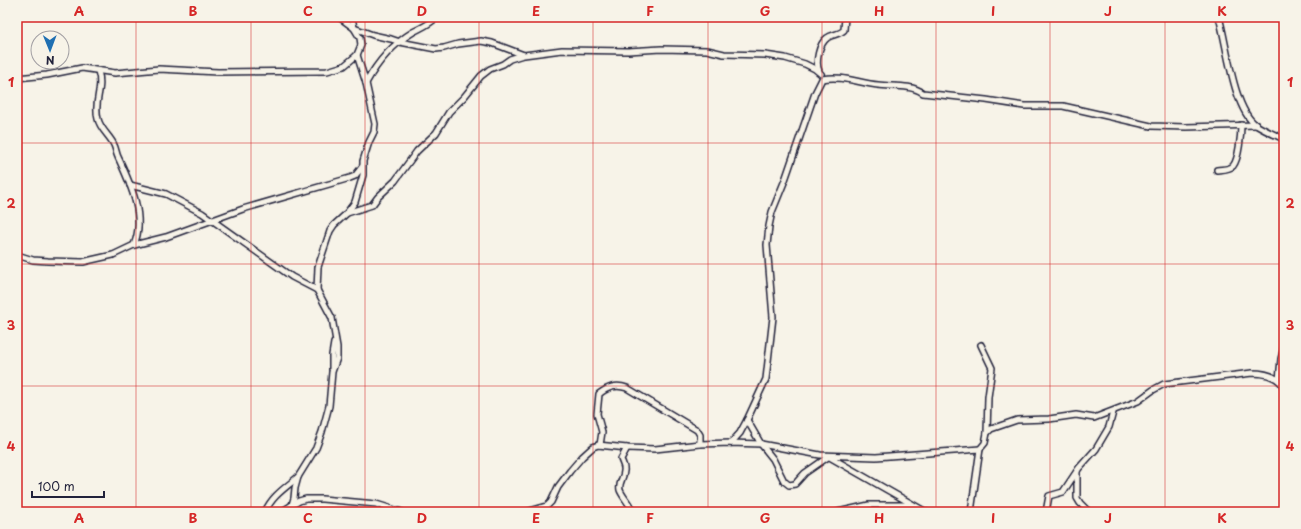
<svg xmlns="http://www.w3.org/2000/svg" width="1301" height="529" font-family="'Playpen Sans',sans-serif">
  <style>
    .lines { fill: none; stroke-linecap: round; stroke-linejoin: round }
    .minor-casing { stroke: #22223b; stroke-width: 8 }
    .minor { stroke: #f7f3e8; stroke-width: 5 }
    .grid { fill: none; stroke: #d62828; stroke-width: 1; stroke-opacity: 0.55 }
    .neatline { fill: none; stroke: #d62828; stroke-width: 1.5 }
    .grid-label { font-size: 13px; text-anchor: middle; font-weight: bold; fill: #d62828 }
  </style>
  <rect width="100%" height="100%" fill="#f7f3e8"/>
  <filter id="ink" filterUnits="userSpaceOnUse"><feTurbulence type="fractalNoise" baseFrequency=".025" numOctaves="2"/><feDisplacementMap in="SourceGraphic" scale="8" xChannelSelector="R" yChannelSelector="G"/><feConvolveMatrix kernelMatrix="1 2 1 2 8 2 1 2 1" color-interpolation-filters="sRGB"/></filter>
  <g filter="url(#ink)">
    <g class="lines">
      <!-- minor casing -->
      <g class="minor-casing">
        <g id="minor">
          <polyline points="339,17 354,28 373,35 391,39 400,42 436,49 444,48 458,44 481,41 492,43 524,55 562,50 628,51 661,49 707,50 724,54 765,55 785,58 805,64 815,69 821,74"/>
          <path d="M 1219,17 C 1227,44 1233,109 1256,125 C 1264,130 1275,135 1284,139"/>
          <path d="M 98,71 C 104,89 93,101 98,119 C 100,129 110,136 114,145 C 116,149 116,153 118,157 C 130,183 146,216 134,245"/>
          <path d="M 819,71 C 815,62 819,44 827,38 C 832,34 839,35 844,30 L 845,17"/>
          <polyline points="17,78 47,75 82,68 115,73 159,69 218,72 327,71 344,66 357,55"/>
          <path d="M 366,83 C 377,63 393,44 413,32 C 422,27 429,25 437,17"/>
          <path d="M 1217,170 C 1222,169 1229,170 1233,166 C 1239,159 1241,134 1241,125"/>
          <polyline points="130,185 166,194 202,213 292,277 317,290"/>
          <polyline points="347,213 372,205 378,197 395,181 417,151 436,133 449,112 464,97 481,76 490,69 503,64 510,59 523,55"/>
          <polyline points="17,255 33,260 48,261 83,262 91,260 113,255 134,245 166,237 243,209 350,178 355,176 362,167"/>
          <polyline points="981,345 992,368 988,397 987,433"/>
          <polyline points="332,369 332,355 334,343"/>
          <polyline points="1279,380 1281,359 1284,347"/>
          <polyline points="747,420 761,444 773,459 784,481 789,485 795,484 805,473 828,457"/>
          <path d="M 731,443 L 740,433 L 747,420 L 766,379 L 773,317 L 767,245 L 769,226 L 772,212 L 785,180 L 815,93 L 822,79 C 841,75 859,83 878,85 C 892,87 911,84 923,93 L 986,100 L 1024,106 L 1063,106 L 1151,126 L 1186,127 L 1256,125"/>
          <path d="M 600,445 L 602,432 L 597,414 L 599,394 C 608,387 616,384 627,388 L 697,430 L 700,435 L 700,444"/>
          <path d="M 627,448 L 621,459 C 622,463 625,466 624,471 C 624,478 618,483 620,490 C 622,496 630,504 633,512"/>
          <polyline points="828,456 926,512"/>
          <polyline points="1077,472 1077,498 1080,503 1089,512"/>
          <path d="M 265,512 C 272,496 285,488 298,477"/>
          <polyline points="281,512 299,501 306,499 322,499 376,504 402,512"/>
          <polyline points="290,512 294,498 295,488 298,477 316,448 322,432 329,406 332,372 337,358 337,347 332,318 317,290 318,267 330,231 334,225 346,214 355,202 363,175 363,161 369,142 374,132 375,124 366,83 357,55 361,45 360,38 354,28 352,17"/>
          <polyline points="526,512 547,506 551,502 558,487 570,471 582,457 593,447 598,445 627,448 655,449 700,444 731,443 761,444 820,455 876,457 980,449"/>
          <polyline points="838,512 869,505 912,505"/>
          <path d="M 971,512 L 980,449 L 985,443 L 987,433 L 991,429 L 1017,420 L 1049,419 L 1076,415 L 1094,418 L 1138,401 L 1153,390 L 1164,384 L 1252,373 C 1264,373 1278,376 1284,387"/>
          <polyline points="1046,512 1049,496 1063,492 1079,468 1096,449 1109,427 1113,412"/>
        </g>
      </g>
      <!-- minor -->
      <use href="#minor" class="minor"/>
    </g>
  </g>
  <!-- grid -->
  <path class="grid" d="M 136,17 L 136,512M 251,17 L 251,512M 365,17 L 365,512M 479,17 L 479,512M 593,17 L 593,512M 708,17 L 708,512M 822,17 L 822,512M 936,17 L 936,512M 1050,17 L 1050,512M 1165,17 L 1165,512M 17,143 L 1284,143M 17,264 L 1284,264M 17,386 L 1284,386"/>
  <!-- margin -->
  <rect width="1301" height="529" fill="none" stroke="#f7f3e8" stroke-width="44"/>
  <!-- north arrow -->
  <g transform="translate(50 50) rotate(179)"><circle r="19" fill="#f7f3e8" stroke="#a29fa3"/>
  <path d="M0-3L7 15L0 10L-7 15Z" fill="#1f6fb2"/>
  <text y="-6" font-size="11" font-weight="bold" text-anchor="middle" fill="#22223b">N</text>
  </g>
  <!-- scale -->
  <path d="M32 491v6h72v-6" fill="none" stroke="#22223b" stroke-width="2"/>
  <text x="38" y="491" font-size="12" fill="#22223b" stroke="#f7f3e8" stroke-width="3" paint-order="stroke">100 m</text>
  <rect x="22" y="22" width="1257" height="485" class="neatline"/>
  <g class="grid-label">
    <text x="79" y="16">A</text>
    <text x="193" y="16">B</text>
    <text x="308" y="16">C</text>
    <text x="422" y="16">D</text>
    <text x="536" y="16">E</text>
    <text x="650" y="16">F</text>
    <text x="765" y="16">G</text>
    <text x="879" y="16">H</text>
    <text x="993" y="16">I</text>
    <text x="1108" y="16">J</text>
    <text x="1222" y="16">K</text>
    <text x="11" y="87">1</text>
    <text x="1290" y="87">1</text>
    <text x="11" y="208">2</text>
    <text x="1290" y="208">2</text>
    <text x="11" y="330">3</text>
    <text x="1290" y="330">3</text>
    <text x="11" y="451">4</text>
    <text x="1290" y="451">4</text>
    <text x="79" y="523">A</text>
    <text x="193" y="523">B</text>
    <text x="308" y="523">C</text>
    <text x="422" y="523">D</text>
    <text x="536" y="523">E</text>
    <text x="650" y="523">F</text>
    <text x="765" y="523">G</text>
    <text x="879" y="523">H</text>
    <text x="993" y="523">I</text>
    <text x="1108" y="523">J</text>
    <text x="1222" y="523">K</text>
  </g>
</svg>
